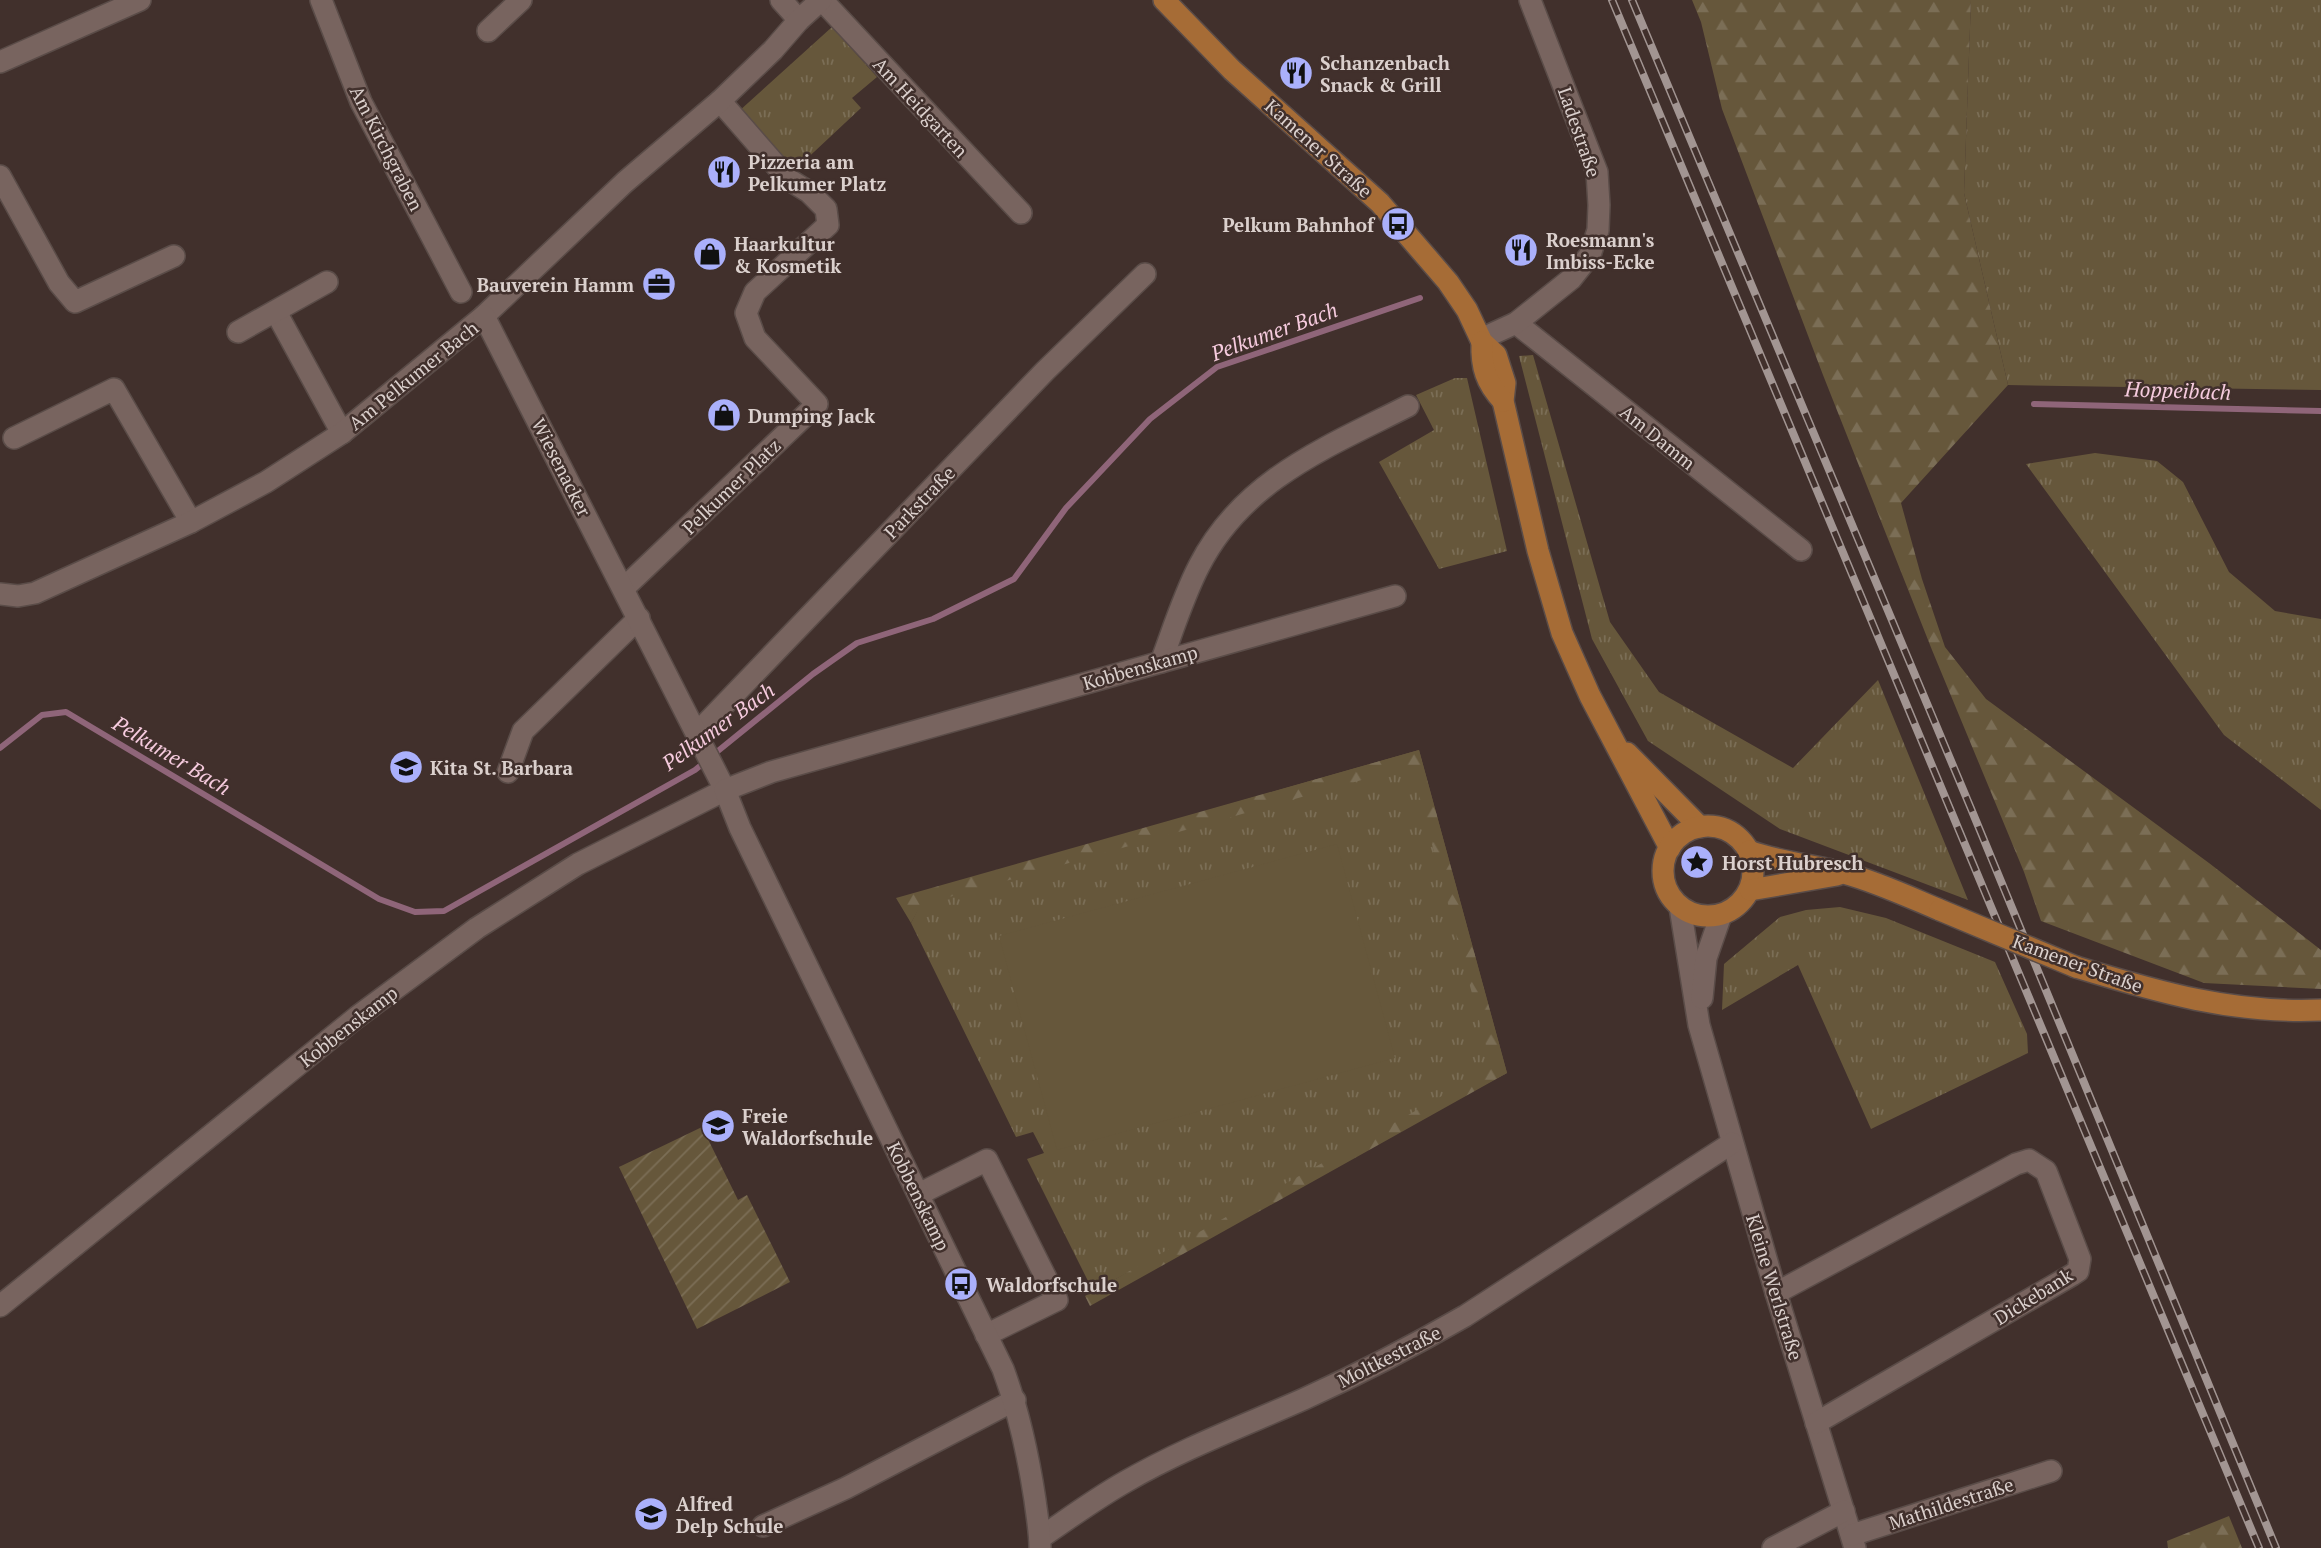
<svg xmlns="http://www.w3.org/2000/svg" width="2321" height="1548" font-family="'PT Serif',serif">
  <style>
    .grass { fill: url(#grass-tufts) }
    .forest { fill: url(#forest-firs) }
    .garden { fill: url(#garden-furrows) }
    .pitch { fill: #66573b }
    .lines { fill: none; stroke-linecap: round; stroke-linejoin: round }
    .stream { stroke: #8f6579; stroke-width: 6 }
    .minor-casing { stroke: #5a4c48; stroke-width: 24 }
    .major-casing { stroke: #5a4c48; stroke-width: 24 }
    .minor { stroke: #78645f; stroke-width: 21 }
    .major { stroke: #a66c36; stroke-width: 21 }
    .rail-casing { stroke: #a29592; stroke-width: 8 }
    .rail { stroke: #41302c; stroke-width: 5; stroke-dasharray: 16; stroke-linecap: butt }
    .major-bridge-casing { stroke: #5a4c48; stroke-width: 24; stroke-linecap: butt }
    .major-bridge { stroke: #a66c36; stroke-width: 21 }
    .labels { text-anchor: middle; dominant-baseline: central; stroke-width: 5; stroke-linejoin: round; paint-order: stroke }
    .poi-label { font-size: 19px; font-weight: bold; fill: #dbd0cd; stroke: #41302c; text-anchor: start }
    .street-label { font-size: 19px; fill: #dbd0cd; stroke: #41302c }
    .water-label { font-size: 21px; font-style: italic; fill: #f6cbde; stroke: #41302c }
  </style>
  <defs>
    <pattern id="grass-tufts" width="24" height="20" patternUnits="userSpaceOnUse" patternTransform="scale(1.75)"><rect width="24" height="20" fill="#66573b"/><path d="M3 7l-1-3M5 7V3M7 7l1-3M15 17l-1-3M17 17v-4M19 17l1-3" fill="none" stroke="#7b6e56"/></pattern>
    <pattern id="forest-firs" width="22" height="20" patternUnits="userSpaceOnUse" patternTransform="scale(1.75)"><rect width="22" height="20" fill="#66573b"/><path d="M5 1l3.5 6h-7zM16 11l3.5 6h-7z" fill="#7b6e56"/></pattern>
    <pattern id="garden-furrows" width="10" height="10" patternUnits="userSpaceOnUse" patternTransform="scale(1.75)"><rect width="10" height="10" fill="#66573b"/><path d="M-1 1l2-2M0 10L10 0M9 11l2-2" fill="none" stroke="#7b6e56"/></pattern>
  </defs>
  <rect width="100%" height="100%" fill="#41302c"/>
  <!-- grass -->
  <g class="grass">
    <polygon points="1971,0 2321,0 2321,390 2008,385 1964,193"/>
    <polygon points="832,27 877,77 852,98 861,108 799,166 783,163 738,112"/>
    <polygon points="1533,355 1610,622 1659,692 1793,768 1878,680 1968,900 1780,829 1648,741 1592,639 1519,356"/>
    <polygon points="1455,378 1467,378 1507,551 1439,569 1379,462 1434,430 1416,395"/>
    <polygon points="2095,453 2157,461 2183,482 2229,572 2275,611 2321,619 2321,810 2224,735 2026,464"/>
    <polygon points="1419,750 1507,1073 1093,1291 1027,1159 1044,1153 1033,1132 1016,1137 911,923 920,905 915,894"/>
    <polygon points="1840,907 1886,918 1995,962 2027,1034 2028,1053 1871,1129 1798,965 1722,1010 1724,964 1780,917 1806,910"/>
  </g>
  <!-- forest -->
  <g class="forest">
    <polygon points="1692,0 1971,0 1964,193 2008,385 1901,503 1922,579 1945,647 1986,699 2209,863 2321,950 2321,989 2204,983 2041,921 2024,872 1932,650 1823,375 1722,109 1701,22"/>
    <polygon points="1419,750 1507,1073 1090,1306 1085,1296 1492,1068 1411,766 921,905 911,923 896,898"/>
    <polygon points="2229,1516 2242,1548 2168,1548 2167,1541"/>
  </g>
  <!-- garden -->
  <polygon class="garden" points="702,1127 738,1200 747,1195 790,1282 697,1329 619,1167"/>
  <!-- pitch -->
  <polygon class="pitch" points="1337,844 1395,1058 1057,1150 999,936"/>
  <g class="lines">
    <!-- stream -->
    <g class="stream">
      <polyline points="2034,404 2321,411"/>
      <polyline points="0,748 42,715 66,712 379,899 415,912 444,911 695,770 705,762"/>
      <polyline points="713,755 813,674 857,643 933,619 1014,579 1066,508 1150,419 1217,367 1420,298"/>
    </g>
    <!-- minor casing -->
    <g class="minor-casing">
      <g id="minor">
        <polyline points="321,0 361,102 461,292"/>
        <polyline points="781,0 799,20"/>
        <polyline points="822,0 1021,213"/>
        <polyline points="488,31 521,0"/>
        <polyline points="0,62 140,0"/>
        <polyline points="0,176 59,283 75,302 174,256"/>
        <polyline points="276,312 342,433"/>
        <polyline points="1516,323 1801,550"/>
        <polyline points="238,332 327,282"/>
        <polyline points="1481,339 1516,323 1571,279 1590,255 1598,230 1599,205 1597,172 1530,0"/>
        <polyline points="14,438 114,389 191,522"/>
        <polyline points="624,588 817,404 755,338 746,313 755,292 828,225 826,209 809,192 788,179 720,101"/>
        <polyline points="0,594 18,596 35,593 191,522 266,482 342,433 484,316 625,182 720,101 773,50 799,20 821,0"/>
        <path d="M 1161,662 C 1173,630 1183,597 1199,566 C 1243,480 1325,448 1408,406"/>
        <polyline points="697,733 1045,371 1145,274"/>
        <polyline points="508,772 523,731 639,618"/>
        <polyline points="1680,907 1699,1025 1776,1293 1855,1548"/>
        <polyline points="1702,998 1706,958 1721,915"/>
        <polyline points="919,1194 987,1160 1057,1300 986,1335"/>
        <polyline points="1776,1293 2016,1164 2029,1160 2046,1171 2080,1259 2078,1271 2072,1275 1816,1423"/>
        <polyline points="0,1306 357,1017 477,928 578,864 725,790 484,316"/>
        <polyline points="763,1526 846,1488 1015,1400"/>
        <polyline points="1852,1535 2051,1471"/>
        <path d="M 1040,1538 C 1068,1519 1095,1499 1125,1482 C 1182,1449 1243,1426 1304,1399 C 1359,1374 1413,1346 1465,1316 L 1732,1143"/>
        <path d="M 1040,1548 C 1040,1532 1037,1516 1035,1500 C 1028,1454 1019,1412 1003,1369 L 740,828 L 725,790 L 771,772 L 824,757 L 1395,596"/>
        <polyline points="1773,1548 1844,1511"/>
      </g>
    </g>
    <!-- major casing -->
    <g class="major-casing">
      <g id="major">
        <polyline points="1164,0 1232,70 1380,203 1448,282 1467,310 1482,342 1496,355 1505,383 1503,401 1538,551 1562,633 1590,696 1670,848"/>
        <path d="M 1482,342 C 1481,367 1486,383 1503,401"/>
        <polyline points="1627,753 1700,827"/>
        <circle cx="1708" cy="871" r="45"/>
        <path d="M 1749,851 C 1779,862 1812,865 1844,873 C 1877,882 1909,897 1940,910"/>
        <polyline points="1750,890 1837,875"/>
        <path d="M 2076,967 C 2158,992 2233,1014 2321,1010"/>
      </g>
    </g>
    <!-- minor -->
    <use href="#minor" class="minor"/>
    <!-- major -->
    <use href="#major" class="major"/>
    <!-- rail casing -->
    <g class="rail-casing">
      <g id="rail">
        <polyline points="1612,0 2259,1548"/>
        <polyline points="1632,0 1972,811 2276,1548"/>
      </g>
    </g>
    <!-- rail -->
    <use href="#rail" class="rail"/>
    <!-- major-bridge casing -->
    <g class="major-bridge-casing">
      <polyline id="major-bridge" points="1940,910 2076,967"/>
    </g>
    <!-- major-bridge -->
    <use href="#major-bridge" class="major-bridge"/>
  </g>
  <!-- icons -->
  <defs>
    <g id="restaurant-disc" transform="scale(1.75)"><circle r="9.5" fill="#aab0fb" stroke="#41302c"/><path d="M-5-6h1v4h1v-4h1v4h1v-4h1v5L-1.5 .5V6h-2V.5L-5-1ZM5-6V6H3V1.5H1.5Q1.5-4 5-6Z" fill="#111"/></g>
    <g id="bus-disc" transform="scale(1.75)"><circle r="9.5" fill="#aab0fb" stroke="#41302c"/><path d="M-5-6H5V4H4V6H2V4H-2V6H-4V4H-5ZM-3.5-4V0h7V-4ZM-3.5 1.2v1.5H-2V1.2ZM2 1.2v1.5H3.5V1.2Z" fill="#111"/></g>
    <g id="shop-disc" transform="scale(1.75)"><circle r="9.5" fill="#aab0fb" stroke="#41302c"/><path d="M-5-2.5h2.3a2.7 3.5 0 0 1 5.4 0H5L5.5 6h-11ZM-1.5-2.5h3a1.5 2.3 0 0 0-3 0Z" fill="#111"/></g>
    <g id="office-disc" transform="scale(1.75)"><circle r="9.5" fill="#aab0fb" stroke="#41302c"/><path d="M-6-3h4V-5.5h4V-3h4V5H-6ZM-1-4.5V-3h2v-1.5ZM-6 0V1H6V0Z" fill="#111"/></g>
    <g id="school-disc" transform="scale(1.75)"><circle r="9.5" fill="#aab0fb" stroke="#41302c"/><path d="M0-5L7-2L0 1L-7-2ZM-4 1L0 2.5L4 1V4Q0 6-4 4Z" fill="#111"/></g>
    <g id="sight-disc" transform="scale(1.75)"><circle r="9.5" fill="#aab0fb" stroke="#41302c"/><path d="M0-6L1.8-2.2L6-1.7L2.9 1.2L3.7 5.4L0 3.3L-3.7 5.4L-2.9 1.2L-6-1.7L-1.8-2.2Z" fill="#111"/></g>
  </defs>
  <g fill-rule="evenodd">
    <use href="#restaurant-disc" x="1296" y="73"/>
    <use href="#restaurant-disc" x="724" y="172"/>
    <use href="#bus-disc" x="1398" y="224"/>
    <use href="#restaurant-disc" x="1521" y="250"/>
    <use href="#shop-disc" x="710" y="254"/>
    <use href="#office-disc" x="659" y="284"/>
    <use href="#shop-disc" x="724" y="415"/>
    <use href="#school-disc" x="406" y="767"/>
    <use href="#sight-disc" x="1697" y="862"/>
    <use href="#school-disc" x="718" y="1126"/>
    <use href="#bus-disc" x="961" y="1284"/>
    <use href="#school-disc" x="651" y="1514"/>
  </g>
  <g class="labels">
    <!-- poi labels -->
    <g class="poi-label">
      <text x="1320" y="62">Schanzenbach<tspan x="1320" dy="22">Snack &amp; Grill</tspan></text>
      <text x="748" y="161">Pizzeria am<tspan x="748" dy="22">Pelkumer Platz</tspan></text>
      <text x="1374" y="224" text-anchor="end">Pelkum Bahnhof</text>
      <text x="1546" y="239">Roesmann's<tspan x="1546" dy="22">Imbiss-Ecke</tspan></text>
      <text x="734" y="243">Haarkultur<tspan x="734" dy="22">&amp; Kosmetik</tspan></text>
      <text x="634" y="284" text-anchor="end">Bauverein Hamm</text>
      <text x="748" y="415">Dumping Jack</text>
      <text x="430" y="767">Kita St. Barbara</text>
      <text x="1722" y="862">Horst Hubresch</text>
      <text x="742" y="1115">Freie<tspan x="742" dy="22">Waldorfschule</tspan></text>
      <text x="986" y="1284">Waldorfschule</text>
      <text x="676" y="1503">Alfred<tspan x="676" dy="22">Delp Schule</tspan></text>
    </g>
    <!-- street labels -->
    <g class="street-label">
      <text transform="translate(921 107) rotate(47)">Am Heidgarten</text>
      <text transform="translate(1580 132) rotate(71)">Ladestraße</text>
      <text transform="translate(387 148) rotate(63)">Am Kirchgraben</text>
      <text transform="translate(1319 148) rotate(42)">Kamener Straße</text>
      <text transform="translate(413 375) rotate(-39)">Am Pelkumer Bach</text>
      <text transform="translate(1658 437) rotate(39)">Am Damm</text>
      <text transform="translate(562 467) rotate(63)">Wiesenacker</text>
      <text transform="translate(731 486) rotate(-44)">Pelkumer Platz</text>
      <text transform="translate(919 502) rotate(-46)">Parkstraße</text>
      <text transform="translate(1140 667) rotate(-16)">Kobbenskamp</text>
      <text transform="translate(2078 963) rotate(20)">Kamener Straße</text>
      <text transform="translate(348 1026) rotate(-38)">Kobbenskamp</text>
      <text transform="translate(919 1196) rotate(64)">Kobbenskamp</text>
      <text transform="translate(1775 1287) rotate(73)">Kleine Werlstraße</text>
      <text transform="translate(2033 1296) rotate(-32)">Dickebank</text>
      <text transform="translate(1389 1356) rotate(-27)">Moltkestraße</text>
      <text transform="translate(1951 1503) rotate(-18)">Mathildestraße</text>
    </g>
    <!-- water labels -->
    <g class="water-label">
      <text transform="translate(1274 331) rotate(-20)">Pelkumer Bach</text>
      <text transform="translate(2178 390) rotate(2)">Hoppeibach</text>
      <text transform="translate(718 726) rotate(-36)">Pelkumer Bach</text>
      <text transform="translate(172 755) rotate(31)">Pelkumer Bach</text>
    </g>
  </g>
</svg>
